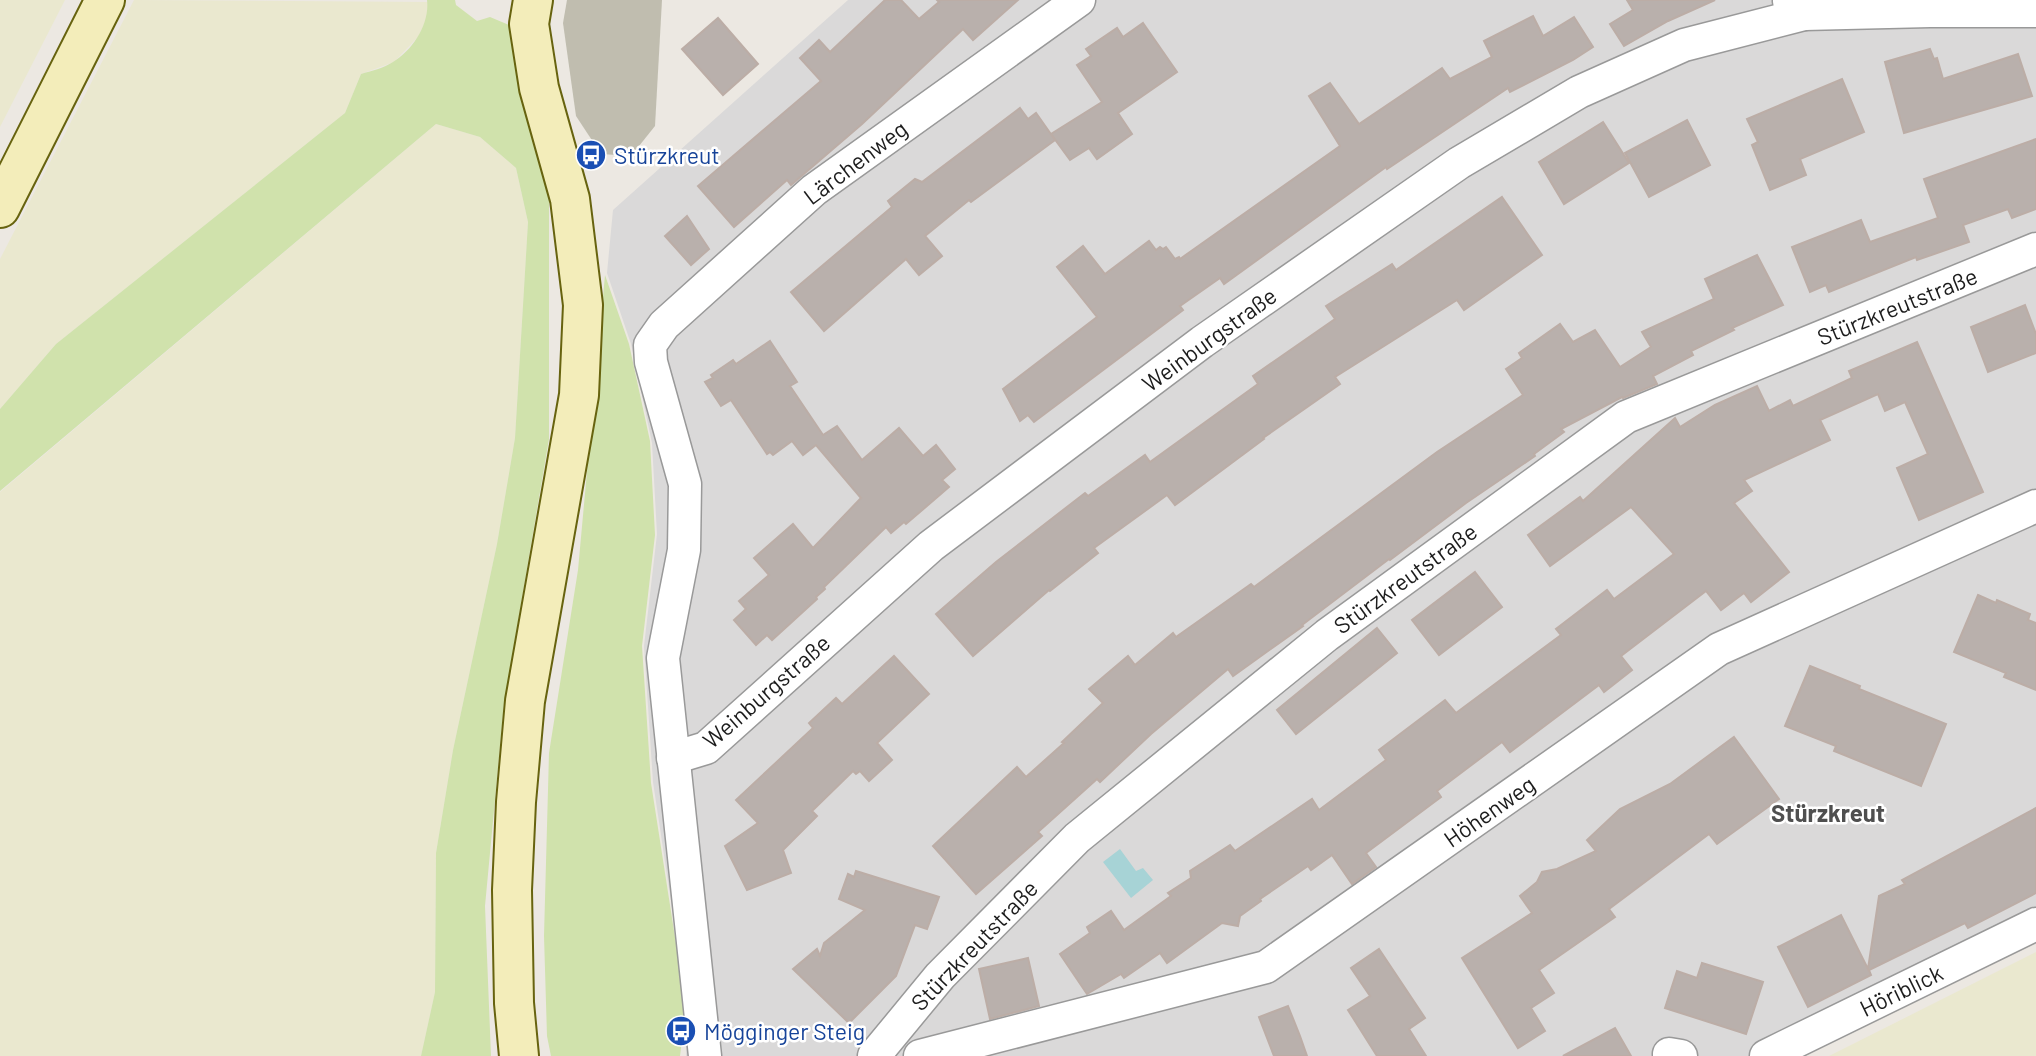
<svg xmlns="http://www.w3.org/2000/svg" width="2036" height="1056" font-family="Barlow,sans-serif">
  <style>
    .residential { fill: #dad9d9 }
    .construction { fill: #c0bdaf }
    .farmland { fill: #eae8cf }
    .grass { fill: #d0e2ac }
    .water { fill: #a7d3d6 }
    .building { fill: #b9b0ac; stroke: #bcada6; stroke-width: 2 }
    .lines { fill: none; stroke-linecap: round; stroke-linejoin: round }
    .street-casing { stroke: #999; stroke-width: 35 }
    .secondary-casing { stroke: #67630f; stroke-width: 42 }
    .street { stroke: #fff; stroke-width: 32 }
    .secondary { stroke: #f3edba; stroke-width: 38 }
    .labels { text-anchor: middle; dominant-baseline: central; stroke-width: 5; stroke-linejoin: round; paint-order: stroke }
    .transit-label { font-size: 23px; fill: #164399; stroke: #fff; text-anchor: start }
    .street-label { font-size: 23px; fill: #1c1c1c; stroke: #fff }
    .neighbourhood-label { font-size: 24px; font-weight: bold; fill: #4f4f4f; stroke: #fff }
  </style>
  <rect width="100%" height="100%" fill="#ece8e2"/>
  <!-- residential -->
  <polygon class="residential" points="848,0 2036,0 2036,914 1749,1056 686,1056 687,1008 653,782 644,646 657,534 652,443 631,344 607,273 613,210"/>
  <!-- construction -->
  <polygon class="construction" points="567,0 662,0 655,126 631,156 601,154 576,116 563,23"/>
  <!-- farmland -->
  <g class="farmland">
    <polygon points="0,0 65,0 0,127"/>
    <polygon points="134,0 428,2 427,18 418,37 394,62 361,74 345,113 56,344 0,409 0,259"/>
    <polygon points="436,124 480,137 516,168 528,222 515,438 497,544 453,750 436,853 435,992 421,1056 0,1056 0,492"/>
    <polygon points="2036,952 2036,1056 1829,1056"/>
  </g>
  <!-- grass -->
  <g class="grass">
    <path d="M 427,0 L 455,0 L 456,5 L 477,21 L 490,17 L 509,25 L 549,195 L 549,439 L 504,704 L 485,906 L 491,1056 L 421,1056 L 435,992 L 436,853 L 453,750 L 497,544 L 515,438 L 528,222 L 516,168 L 480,137 L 436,124 L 0,491 L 0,409 L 56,344 L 345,113 L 361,74 C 371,71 384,68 393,62 C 413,50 430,23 427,0 Z"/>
    <polygon points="605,275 629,344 650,441 655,535 642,646 651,783 686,1008 680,1056 551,1056 547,1036 544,936 549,753 578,570"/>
  </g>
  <!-- water -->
  <polygon class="water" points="1120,849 1136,871 1143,868 1153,880 1131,898 1103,862"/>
  <!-- building -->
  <g class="building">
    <polygon points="885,0 901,0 919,19 939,2 937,0 1018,0 973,40 963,29 862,124 791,185 787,180 734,227 698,186 821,81 800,58 819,40 830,52"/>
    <polygon points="1627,0 1715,0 1668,21 1624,46 1610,24 1633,10"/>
    <polygon points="1533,16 1543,36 1574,17 1593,47 1573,60 1510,92 1508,88 1387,169 1386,167 1224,284 1220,278 1180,306 1183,310 1034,422 1028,415 1020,421 1003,389 1097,317 1057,267 1083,246 1105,274 1149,241 1156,250 1160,247 1163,249 1166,247 1175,259 1179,257 1180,259 1340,146 1309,96 1330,83 1359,124 1442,68 1450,79 1492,57 1484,41"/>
    <polygon points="718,18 758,64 723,95 682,49"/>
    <polygon points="1143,23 1177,72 1118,113 1132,134 1097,159 1089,148 1070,160 1051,134 1102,102 1077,65 1091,56 1086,49 1117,28 1123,37"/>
    <polygon points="1930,49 1934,59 1937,58 1943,79 2018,54 2032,96 1904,133 1885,62"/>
    <polygon points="1842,79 1864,132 1800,159 1806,175 1770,190 1752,145 1758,142 1747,119"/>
    <polygon points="1020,108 1028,119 1036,113 1055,140 971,202 969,200 925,236 942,256 919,275 906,259 824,331 791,292 892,207 888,201 915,179 922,182"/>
    <polygon points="1687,120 1710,165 1649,197 1625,153"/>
    <polygon points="1603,122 1629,163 1564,204 1539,162"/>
    <polygon points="2036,139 2036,209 2012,218 2008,209 1963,225 1969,242 1917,260 1916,257 1829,292 1826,285 1810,292 1792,247 1861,220 1870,242 1938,218 1924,179"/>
    <polygon points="1502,197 1542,255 1464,310 1457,300 1335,377 1340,384 1263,438 1264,439 1175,505 1167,495 1094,548 1098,553 1050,591 1049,590 973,656 936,614 996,562 1085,493 1088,496 1145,455 1150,462 1258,384 1253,376 1335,319 1326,306 1392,264 1396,270"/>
    <polygon points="687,216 709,249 691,265 665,236"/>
    <polygon points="1757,255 1783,305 1732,328 1734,330 1691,351 1693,355 1653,376 1657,384 1623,398 1622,397 1561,429 1564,432 1534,454 1535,456 1466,503 1390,560 1389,559 1302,625 1303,626 1233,676 1228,669 1151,734 1100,782 1097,779 1038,832 1042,836 976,894 933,846 1017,767 1026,777 1064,743 1062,742 1103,703 1089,689 1128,656 1135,665 1173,633 1176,637 1251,584 1254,587 1437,452 1523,395 1506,369 1522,358 1519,353 1560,324 1573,342 1595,330 1620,367 1651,347 1642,332 1714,299 1705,279"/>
    <polygon points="2025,305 2036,334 2036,353 1988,372 1971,327"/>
    <polygon points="770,341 797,382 790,386 823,435 837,426 862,460 899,428 923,456 936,445 955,469 942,480 949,487 906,524 904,522 891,533 886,527 824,587 825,589 816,597 817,599 772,640 767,635 756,645 734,620 746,609 739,601 769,575 754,558 793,524 813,548 861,498 816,445 803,455 792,441 773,455 770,452 767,454 731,400 721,406 705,382 713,378 711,375 733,360 736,364"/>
    <polygon points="1917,342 1983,492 1919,520 1897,468 1928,454 1905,402 1885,411 1878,394 1820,420 1830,440 1744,480 1752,491 1734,503 1789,572 1751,602 1744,593 1721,610 1706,591 1621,656 1632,670 1604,692 1599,685 1510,752 1502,742 1437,791 1441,797 1366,853 1376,867 1352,884 1332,855 1311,870 1308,866 1260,899 1261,901 1240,916 1238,926 1222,923 1167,963 1160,953 1124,978 1121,974 1087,994 1060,954 1090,933 1087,927 1111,911 1124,930 1171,896 1168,893 1191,878 1190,871 1230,845 1235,851 1312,799 1319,810 1386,760 1379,750 1445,700 1456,713 1561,635 1556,629 1607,590 1614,599 1674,554 1631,507 1550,566 1528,535 1580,497 1583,501 1675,418 1680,427 1715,405 1757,386 1769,411 1790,400 1793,406 1852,378 1849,371"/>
    <polygon points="1475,572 1502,607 1439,655 1412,620"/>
    <polygon points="1978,595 1996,603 1997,600 2030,614 2028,620 2036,623 2036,690 2004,677 2006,673 1954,652"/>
    <polygon points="1377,628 1397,653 1296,734 1277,710"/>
    <polygon points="894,656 929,694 877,743 892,760 869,781 860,771 856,774 853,771 812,811 817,816 783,850 791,873 747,890 725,846 758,823 736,800 813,728 809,723 836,698 842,704"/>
    <polygon points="1810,666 1860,686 1859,689 1946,724 1921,786 1834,751 1836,746 1785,726"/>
    <polygon points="1734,737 1779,799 1717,844 1709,834 1609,909 1615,917 1539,970 1554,993 1531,1008 1545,1031 1518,1048 1462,958 1532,913 1520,896 1537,882 1542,872 1557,869 1596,851 1587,840 1620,809 1670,784"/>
    <polygon points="2036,808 2036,893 1968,928 1965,923 1869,970 1871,975 1808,1007 1778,947 1841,915 1868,969 1879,896 1905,884 1902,880"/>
    <polygon points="856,871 939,897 927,929 915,925 896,976 849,1023 793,969 817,949 820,956 824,943 865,910 839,899 848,874 854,877"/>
    <polygon points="1379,949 1425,1018 1409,1029 1426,1056 1377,1056 1348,1010 1370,996 1351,968"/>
    <polygon points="1028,958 1039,1006 990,1019 979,969"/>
    <polygon points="1702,963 1763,982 1746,1034 1665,1008 1677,971 1697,978"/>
    <polygon points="1288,1006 1300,1036 1307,1056 1274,1056 1259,1017"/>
    <polygon points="1615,1028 1631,1056 1563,1056"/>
  </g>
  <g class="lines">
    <!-- street casing -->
    <g class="street-casing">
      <g id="street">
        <polyline points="1789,1 1804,14 1930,11 2036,11"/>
        <polyline points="673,758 706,748 931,546 1202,342 1459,163 1579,92 1684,45 1804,14"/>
        <polyline points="1669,1054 1681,1056"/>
        <polyline points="705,1056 663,658 684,550 685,484 651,362 650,345 664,325 814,190 1079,0"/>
        <polyline points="874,1056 940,976 1077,838 1327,635 1626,417 2036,249"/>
        <polyline points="920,1056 1266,967 1719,649 2036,506"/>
        <polyline points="1766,1056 2036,924"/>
      </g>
    </g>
    <!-- secondary casing -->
    <g class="secondary-casing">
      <g id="secondary">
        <polyline points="0,208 105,0"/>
        <polyline points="519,1056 514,1003 512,890 516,802 525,701 579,395 583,305 570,199 539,88 529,24 533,0"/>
      </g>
    </g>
    <!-- street -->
    <use href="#street" class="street"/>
    <!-- secondary -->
    <use href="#secondary" class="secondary"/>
  </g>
  <!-- icons -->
  <defs>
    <g id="bus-disc" transform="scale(1.575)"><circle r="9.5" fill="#1a4fb4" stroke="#fff"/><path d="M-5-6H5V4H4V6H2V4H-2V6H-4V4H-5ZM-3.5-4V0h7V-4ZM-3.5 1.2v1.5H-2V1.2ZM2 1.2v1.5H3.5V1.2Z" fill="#fff"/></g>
  </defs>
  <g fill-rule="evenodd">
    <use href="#bus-disc" x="591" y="155"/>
    <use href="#bus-disc" x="681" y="1031"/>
  </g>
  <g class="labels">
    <!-- transit labels -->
    <g class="transit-label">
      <text x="614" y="155">Stürzkreut</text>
      <text x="704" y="1031">Mögginger Steig</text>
    </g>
    <!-- street labels -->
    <g class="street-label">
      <text transform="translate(855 162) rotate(-37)">Lärchenweg</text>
      <text transform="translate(1897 306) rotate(-22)">Stürzkreutstraße</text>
      <text transform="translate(1209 339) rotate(-36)">Weinburgstraße</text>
      <text transform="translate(1405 578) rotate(-36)">Stürzkreutstraße</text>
      <text transform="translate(766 691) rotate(-41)">Weinburgstraße</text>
      <text transform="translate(1489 811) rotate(-35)">Höhenweg</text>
      <text transform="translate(974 945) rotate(-46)">Stürzkreutstraße</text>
      <text transform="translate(1901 990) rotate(-26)">Höriblick</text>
    </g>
    <!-- neighbourhood labels -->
    <g class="neighbourhood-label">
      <text x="1828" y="812">Stürzkreut</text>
    </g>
  </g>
</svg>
